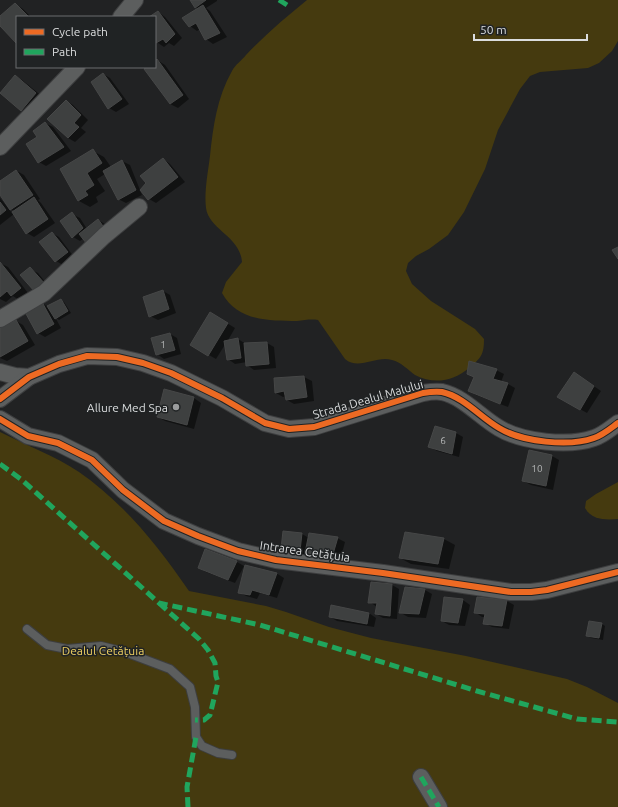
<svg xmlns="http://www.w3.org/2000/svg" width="618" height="807" font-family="Ubuntu,sans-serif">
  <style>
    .green { fill: #453a0f }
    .shadow { fill: #0007 }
    .building { fill: #3e4040; stroke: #464747 }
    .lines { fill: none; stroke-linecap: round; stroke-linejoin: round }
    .lane-casing { stroke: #3d3e3f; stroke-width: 10 }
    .street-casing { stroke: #3d3e3f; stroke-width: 18 }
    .lane { stroke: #5c5e5e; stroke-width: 8 }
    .street { stroke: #5c5e5e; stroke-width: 16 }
    .quiet { stroke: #20a55d; stroke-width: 5; stroke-dasharray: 10 5; stroke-linecap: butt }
    .cycleway-casing { stroke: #202324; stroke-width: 8 }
    .cycleway { stroke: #ed6a23; stroke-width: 6 }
    .poi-dot { fill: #9a9c9d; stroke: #202324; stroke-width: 1.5 }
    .labels { text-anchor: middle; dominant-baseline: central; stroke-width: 3; stroke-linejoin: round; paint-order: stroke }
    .number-label { font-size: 10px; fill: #b4b6b6 }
    .street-label { font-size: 12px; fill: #dbddde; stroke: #202324 }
    .poi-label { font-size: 12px; fill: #dbddde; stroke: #202324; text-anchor: end }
    .park-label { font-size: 12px; fill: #edcf62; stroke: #202324 }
  </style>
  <rect width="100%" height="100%" fill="#212223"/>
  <!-- green -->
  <g class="green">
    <path d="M 307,0 L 618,0 L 618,41 L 612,51 L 599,63 L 588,68 L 540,72 L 530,76 L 520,89 L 498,130 L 485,169 L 464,212 L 448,235 L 429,249 L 416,256 L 408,263 L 406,271 L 412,284 L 431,301 L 475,329 L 484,339 C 484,355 481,358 469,368 C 454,381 434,385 415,375 C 408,370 401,362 392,360 C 376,355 359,371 345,359 L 318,320 C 311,319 305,320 297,321 C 269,321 237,321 222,293 L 226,282 L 242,262 C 240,236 209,230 206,208 C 204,192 208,172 210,156 C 213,127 217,97 232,71 C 235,65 242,60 246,55 C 265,35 286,17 307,0 Z"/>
    <path d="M 0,432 C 26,445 55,456 79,472 C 125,504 158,546 189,591 L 266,606 L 286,612 L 329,627 L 371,638 L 466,656 L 567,679 L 587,687 L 618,703 L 618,807 L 0,807 Z"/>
    <path d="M 618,482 L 618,519 C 605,520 592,520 585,508 L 586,501 L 596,494 Z"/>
  </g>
  <!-- shadow -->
  <g class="shadow">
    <polygon points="191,0 217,0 217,1 206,8 210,11 227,37 213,44 206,39 200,29 197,31 190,26 199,9 195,7"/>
    <polygon points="15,4 23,9 31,17 17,17 17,43 0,24 0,17"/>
    <polygon points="158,12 165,17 182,38 174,46 169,43 164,47 155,41 155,17 151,17"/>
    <polygon points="157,60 165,65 189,99 178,108 170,104 148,67 155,67 155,62"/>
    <polygon points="103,74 110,78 129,104 116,112 109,108"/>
    <polygon points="15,76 22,80 43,97 29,114 22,110"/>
    <polygon points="66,101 73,105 88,120 81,128 86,132 75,142 68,138"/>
    <polygon points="45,123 53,127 71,151 46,166 39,162"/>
    <polygon points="93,151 104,157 111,167 122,161 130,165 142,195 126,203 118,199 105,174 97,179 105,191 96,197 98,202 90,207 79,201 61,170"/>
    <polygon points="163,159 170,164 185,182 156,203 149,199"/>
    <polygon points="17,171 24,175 40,199 38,200 41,203 55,223 34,237 27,233 14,214 0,225 0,198 12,213 15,211 11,209 0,193 0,182"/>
    <polygon points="72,214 80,218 87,229 98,220 105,224 112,233 84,238 80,241 73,237"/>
    <polygon points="52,233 59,237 74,257 63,265 56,261 41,242"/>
    <polygon points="0,263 8,267 28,293 19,300 13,296 6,302 0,299"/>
    <polygon points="30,269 38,273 51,289 43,296"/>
    <polygon points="163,291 170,295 176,313 158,320 150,316"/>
    <polygon points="61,301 64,302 71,313 59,320 55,317 61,328 45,337 38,333 42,303 48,307"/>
    <polygon points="217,317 235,328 227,342 238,339 246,344 267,343 274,347 276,368 254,370 247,365 247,362 235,364 228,359 226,343 216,359 191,345"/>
    <polygon points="16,321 23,325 35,345 7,361 0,358 0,329"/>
    <polygon points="170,334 177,338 181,354 164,359 157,354"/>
    <polygon points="496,370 504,374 501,382 508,384 515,388 508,407 476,395 469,391"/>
    <polygon points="304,377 312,381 314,401 294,404 287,400 286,396 283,397 276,393 275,379"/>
    <polygon points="582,378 601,391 587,413 558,397"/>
    <polygon points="165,391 194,398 201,403 194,429 165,421 158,417"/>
    <polygon points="435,428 456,433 463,437 459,457 437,451 430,447"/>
    <polygon points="530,451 552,456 559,460 553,490 531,485 523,481"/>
    <polygon points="302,534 309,538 337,538 345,542 339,565 313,557 307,553 307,555 290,553 282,549"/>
    <polygon points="444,539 455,545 449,569 411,564 400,558"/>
    <polygon points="205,550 237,562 244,566 235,583 206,572 199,568"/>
    <polygon points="276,573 284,578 277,598 260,593 257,599 246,596 239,592"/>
    <polygon points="372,583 392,585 399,589 397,619 383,618 376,614 377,607 370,602"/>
    <polygon points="425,590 432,594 426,618 408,617 401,613"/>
    <polygon points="445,598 463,600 470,605 465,626 449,625 442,621"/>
    <polygon points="507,601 514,605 509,629 492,627 484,623 486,617 482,617 475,612"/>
    <polygon points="369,613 376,618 374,627 337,621 330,617"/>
    <polygon points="590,622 602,624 605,626 603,640 591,638 587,636"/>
  </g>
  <!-- building -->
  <g class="building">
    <polygon points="190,0 206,0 195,8"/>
    <polygon points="15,3 29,17 17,17 17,44 0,26 0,16"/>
    <polygon points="203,5 220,33 205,40 196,23 189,27 182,18"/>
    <polygon points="158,11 175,34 166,43 163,39 156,43 155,42 155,17 149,17"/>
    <polygon points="157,59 183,95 170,104 144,69 147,67 155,67 155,61"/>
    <polygon points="103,73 122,99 108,109 91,82"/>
    <polygon points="15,75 36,93 21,111 0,93"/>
    <polygon points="66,100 81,115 74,123 79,127 68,138 47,119"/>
    <polygon points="45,122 64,147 38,163 26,144 37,137 33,131"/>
    <polygon points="93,149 102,163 87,173 94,185 85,191 88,195 78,201 60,169"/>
    <polygon points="163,158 178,177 148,200 140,190 146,183 140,176"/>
    <polygon points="122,160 136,190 118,200 103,171"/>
    <polygon points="16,170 33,195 10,210 0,195 0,181"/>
    <polygon points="34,197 48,219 26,234 12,212"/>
    <polygon points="0,202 6,210 0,215"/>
    <polygon points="72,212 83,228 72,238 60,221"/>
    <polygon points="98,219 105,229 87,244 79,234"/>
    <polygon points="52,232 68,252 55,262 39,242"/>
    <polygon points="618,247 618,259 612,250"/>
    <polygon points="0,262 21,288 11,296 7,291 0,297"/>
    <polygon points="30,267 45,284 35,292 20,275"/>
    <polygon points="163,290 169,309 149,317 143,297"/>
    <polygon points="61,299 68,311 55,319 47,306"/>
    <polygon points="42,302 54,324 37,334 25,312"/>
    <polygon points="210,312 228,323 208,356 190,345"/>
    <polygon points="16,320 28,341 0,357 0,328"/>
    <polygon points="170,333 175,350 156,355 151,338"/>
    <polygon points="238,338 241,358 227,360 224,341"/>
    <polygon points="267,342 269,364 246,366 244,343"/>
    <polygon points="469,361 497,369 493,379 508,383 500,404 468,391 474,377 467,374"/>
    <polygon points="574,372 594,386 580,410 557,397"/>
    <polygon points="304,376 307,397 286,400 284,391 275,393 274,378"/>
    <polygon points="164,389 194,397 187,425 157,417"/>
    <polygon points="435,426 456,432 452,454 428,447"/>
    <polygon points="529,450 552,455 546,486 522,481"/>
    <polygon points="283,531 302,533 300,551 281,549"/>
    <polygon points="405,532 444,538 438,564 399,558"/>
    <polygon points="309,533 338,537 331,561 318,560 319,554 305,553"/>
    <polygon points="205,549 237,561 228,580 198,568"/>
    <polygon points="245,565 277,573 269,595 252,590 250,595 238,593"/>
    <polygon points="371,582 392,584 390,616 375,614 377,603 368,603"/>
    <polygon points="405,587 425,589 419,614 399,613"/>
    <polygon points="444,597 463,599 458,623 441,621"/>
    <polygon points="477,597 507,600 502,626 483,624 485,614 474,613"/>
    <polygon points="331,605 369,613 367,624 329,617"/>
    <polygon points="589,621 602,623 599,638 586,636"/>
  </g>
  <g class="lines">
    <!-- lane casing -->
    <g class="lane-casing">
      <polyline id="lane" points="27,629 47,645 67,649 101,646 125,652 170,669 190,687 195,707 196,737 202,746 218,753 232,755"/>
    </g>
    <!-- street casing -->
    <g class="street-casing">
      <g id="street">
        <polyline points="121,17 135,0"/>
        <polyline points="0,147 77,67"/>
        <polyline points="0,319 44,293 104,236 139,207"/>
        <polyline points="0,372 15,376 29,377"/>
        <path d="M 0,399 L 29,377 L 59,364 L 87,356 L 117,357 L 143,363 L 171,373 L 222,398 L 265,423 L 289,429 L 314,427 L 423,393 C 429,392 436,391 442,392 C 464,397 480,417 499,428 C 522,442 569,447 594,438 C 603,435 611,428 618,423"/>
        <polyline points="0,419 28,436 58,443 92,460 123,490 164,521 198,536 238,551 276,560 383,573 511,592 531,592 547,590 618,572"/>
        <polyline points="421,777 439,807"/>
      </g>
    </g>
    <!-- lane -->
    <use href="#lane" class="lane"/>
    <!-- street -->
    <use href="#street" class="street"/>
    <!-- quiet -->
    <g class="quiet">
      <polyline points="279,0 287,5"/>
      <polyline points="0,464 22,480 159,603 260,625 477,691 577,719 618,722"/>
      <polyline points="159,603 199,639 208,650 215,663 216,676 218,682 210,715 204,720 195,720"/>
      <polyline points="421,777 439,807"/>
      <polyline points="188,807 187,787 196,737"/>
    </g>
    <!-- cycleway casing -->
    <g class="cycleway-casing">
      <g id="cycleway">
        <path d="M 0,399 L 29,377 L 59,364 L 87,356 L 117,357 L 143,363 L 171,373 L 222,398 L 265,423 L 289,429 L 314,427 L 423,393 C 429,392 436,391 442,392 C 464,397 480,417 499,428 C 522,442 569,447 594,438 C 603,435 611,428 618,423"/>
        <polyline points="0,419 28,436 58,443 92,460 123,490 164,521 198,536 238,551 276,560 383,573 511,592 531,592 547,590 618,572"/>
      </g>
    </g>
    <!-- cycleway -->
    <use href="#cycleway" class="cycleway"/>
  </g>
  <!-- markers -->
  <circle class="poi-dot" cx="176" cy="407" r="4"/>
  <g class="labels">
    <!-- number labels -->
    <g class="number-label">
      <text x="163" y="344">1</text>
      <text x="443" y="440">6</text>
      <text x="537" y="468">10</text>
    </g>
    <!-- street labels -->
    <g class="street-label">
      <text transform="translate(368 399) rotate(-16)">Strada Dealul Malului</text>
      <text transform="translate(305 551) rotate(8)">Intrarea Cetățuia</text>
    </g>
    <!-- poi labels -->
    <g class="poi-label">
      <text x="168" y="407">Allure Med Spa</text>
    </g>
    <!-- park labels -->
    <g class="park-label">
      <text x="103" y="650">Dealul Cetățuia</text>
    </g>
  </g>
  <!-- legend -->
  <rect x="16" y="16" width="140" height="52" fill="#202324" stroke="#6b6d6e"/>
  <rect x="24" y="29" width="20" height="6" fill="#ed6a23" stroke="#6b6d6e"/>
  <text x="52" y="36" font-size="12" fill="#dbddde">Cycle path</text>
  <rect x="24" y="49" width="20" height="6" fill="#20a55d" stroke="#6b6d6e"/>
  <text x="52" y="56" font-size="12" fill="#dbddde">Path</text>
  <!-- scale -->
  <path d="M474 34v6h113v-6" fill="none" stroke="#dbddde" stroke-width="2"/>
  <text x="480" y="34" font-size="12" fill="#dbddde" stroke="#202324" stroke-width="3" paint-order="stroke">50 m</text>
</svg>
